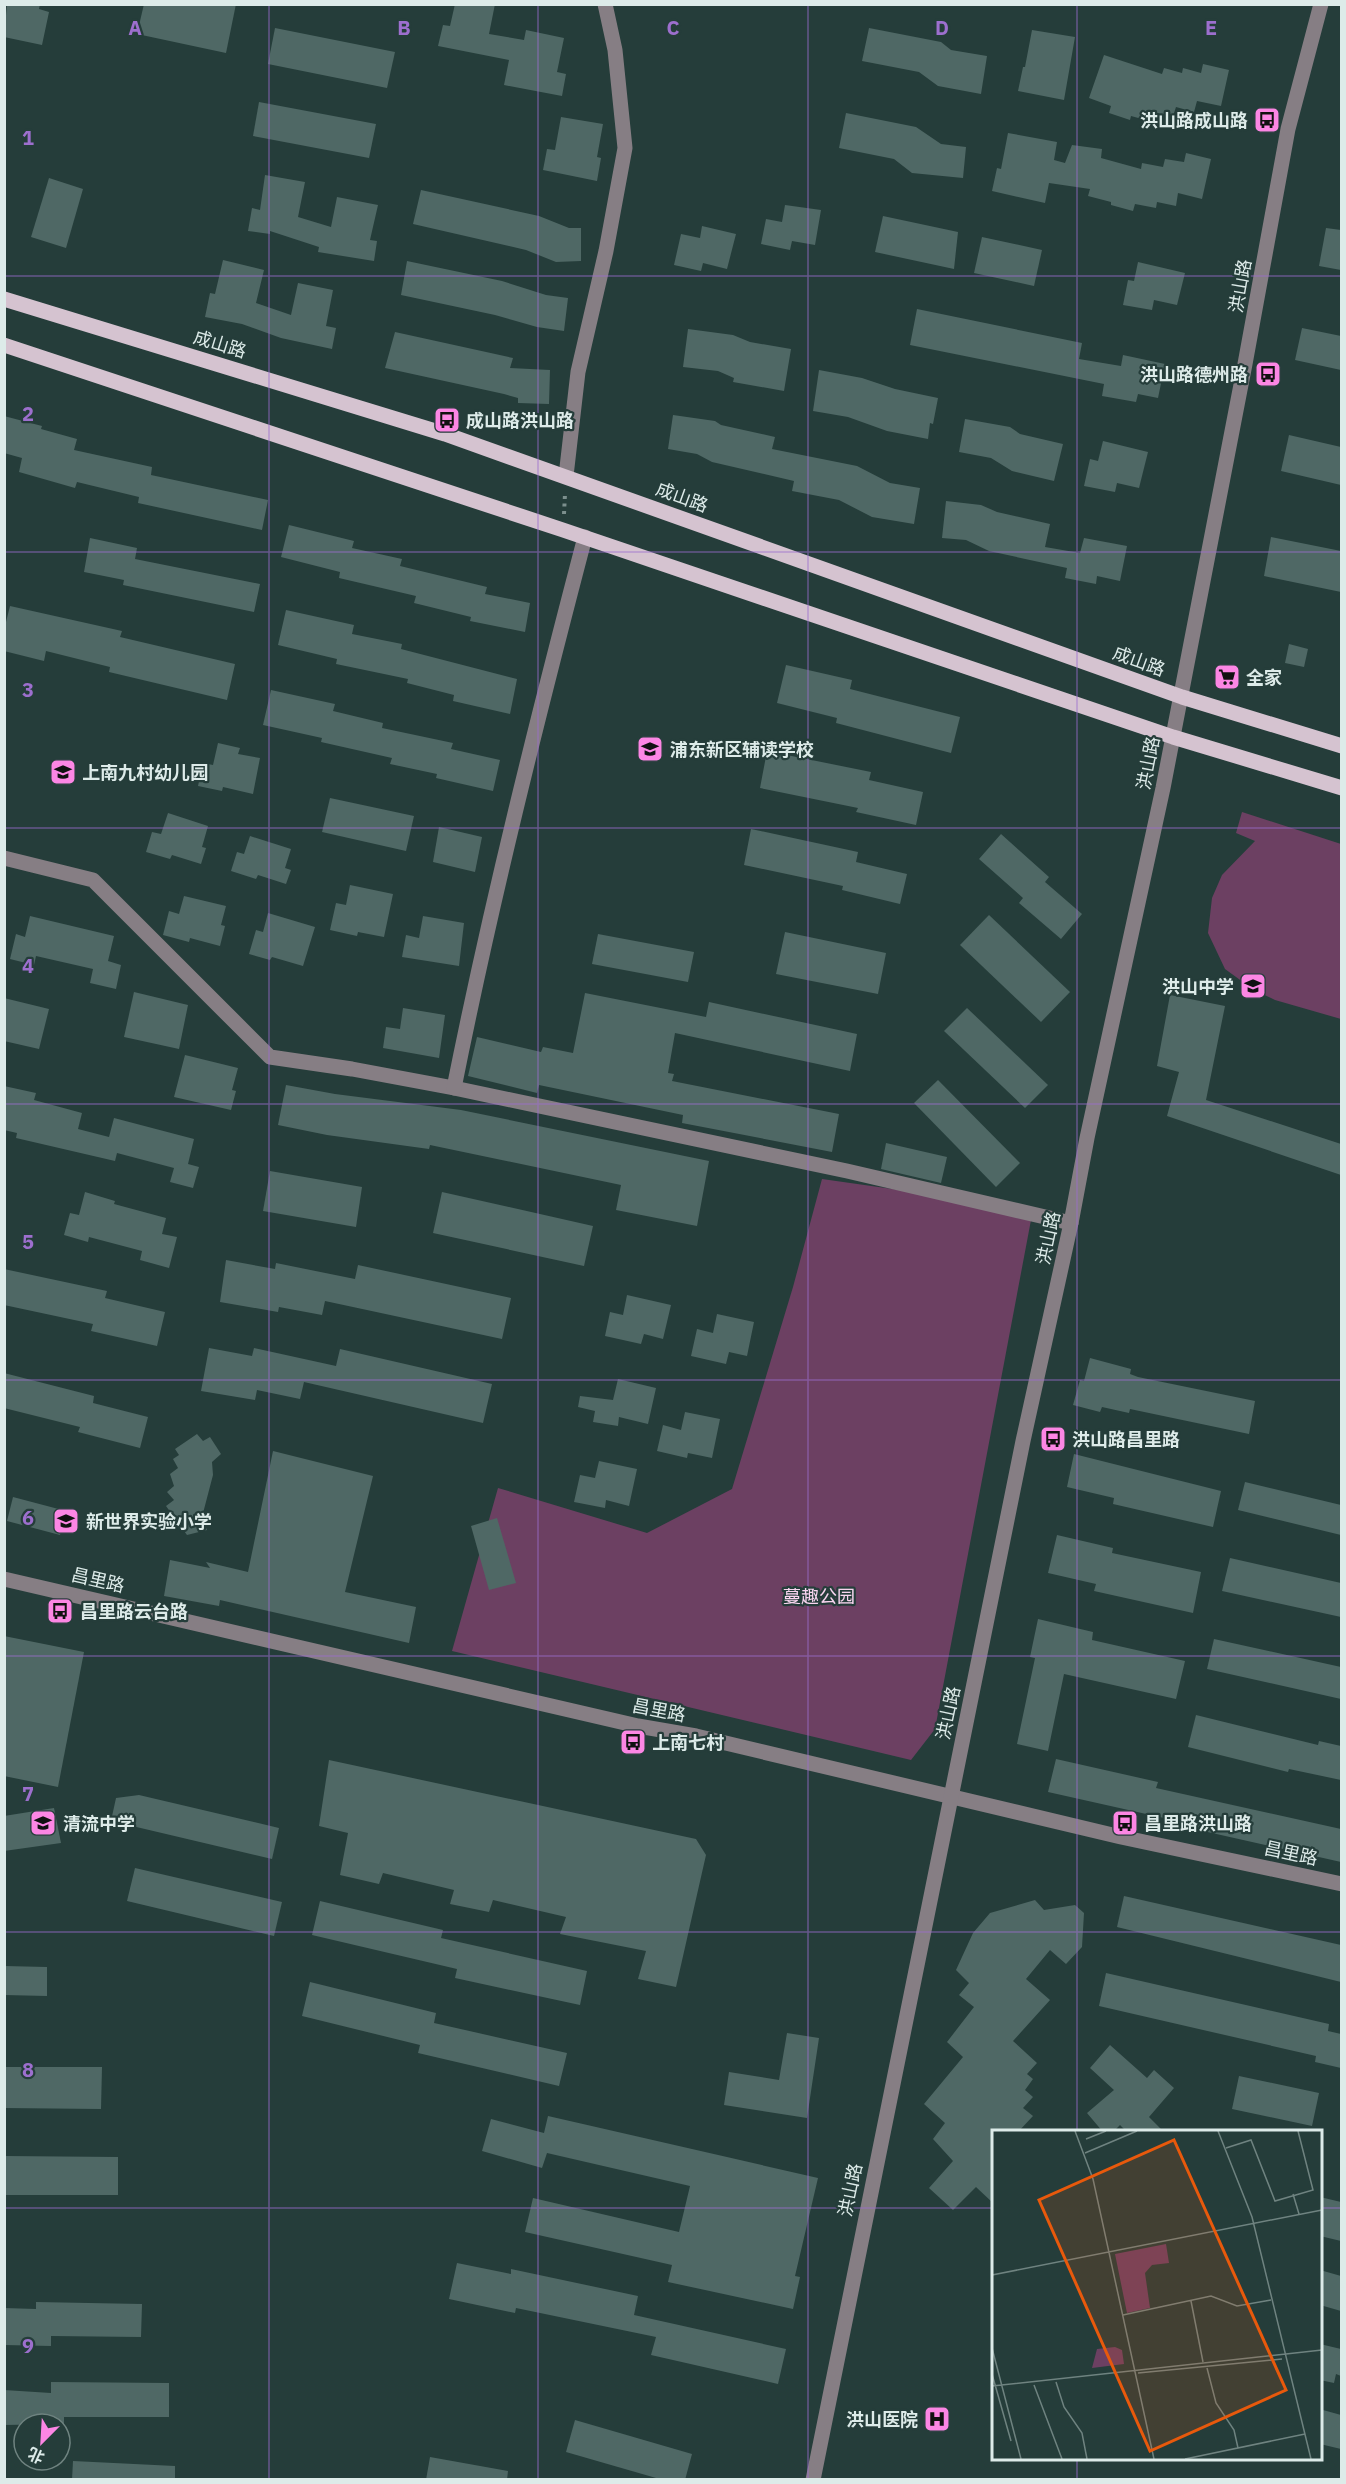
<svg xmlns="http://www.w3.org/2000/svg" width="1346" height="2484" font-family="'IBM Plex Sans','Noto Sans SC',sans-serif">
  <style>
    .green { fill: #6c4062 }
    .building { fill: #4f6865 }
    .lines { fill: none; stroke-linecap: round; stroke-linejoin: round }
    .path { stroke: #7c8f8d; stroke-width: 4; stroke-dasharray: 3 4.5; stroke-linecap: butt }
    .minor { stroke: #867e84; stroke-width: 15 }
    .major { stroke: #d5c3d0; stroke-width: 15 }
    .grid { fill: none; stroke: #9d6fce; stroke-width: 1.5; stroke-opacity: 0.55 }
    .labels { text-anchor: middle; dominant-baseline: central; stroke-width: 4.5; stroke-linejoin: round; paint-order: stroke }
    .poi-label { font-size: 18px; font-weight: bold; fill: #ddebe9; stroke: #253d3a; text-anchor: start }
    .street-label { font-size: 18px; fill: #ddebe9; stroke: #253d3a }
    .park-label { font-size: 18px; fill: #f9d5f0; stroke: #253d3a }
    .inset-road { fill: none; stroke: #6f8380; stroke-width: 1.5 }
    .view { fill: #e8590c; fill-opacity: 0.15; stroke: #e8590c; stroke-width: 3 }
    .inset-edge { fill: none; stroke: #ddebe9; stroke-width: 3 }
    .grid-label { font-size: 20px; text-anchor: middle; font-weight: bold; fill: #9d6fce; stroke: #253d3a; stroke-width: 4.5; stroke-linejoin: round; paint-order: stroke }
  </style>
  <rect width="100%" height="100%" fill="#253d3a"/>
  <!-- green -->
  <g class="green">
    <polygon points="1242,812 1341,844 1341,1019 1275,1000 1254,990 1225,969 1208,933 1212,898 1222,875 1255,841 1236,833"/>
    <polygon points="822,1179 956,1198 1031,1220 935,1729 911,1760 452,1651 498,1488 647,1533 732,1489 793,1287"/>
  </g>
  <!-- building -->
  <g class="building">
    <polygon points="7,4 40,4 39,9 49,12 42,45 4,37"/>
    <polygon points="144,4 236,4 226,53 137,34"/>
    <polygon points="455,4 495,4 489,34 524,40 526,30 564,38 557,72 566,74 562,96 504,85 509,60 438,46 443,25 450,26"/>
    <polygon points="275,28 395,52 387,88 268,64"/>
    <polygon points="869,28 941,42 951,50 987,56 981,94 938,86 919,72 862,61"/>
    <polygon points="1032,30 1075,37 1064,100 1018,91 1023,67 1025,67"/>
    <polygon points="1104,55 1162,74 1164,68 1182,73 1183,68 1201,73 1203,64 1229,70 1221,106 1197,101 1194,112 1176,107 1172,119 1155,115 1153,122 1131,116 1130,120 1109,113 1111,106 1089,98"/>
    <polygon points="259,102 376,124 369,158 253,136"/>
    <polygon points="846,113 916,127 941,144 966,147 963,178 912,173 894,159 839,148"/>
    <polygon points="561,117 603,124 597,157 601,158 597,181 543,170 547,149 555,150"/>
    <polygon points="1008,133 1057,142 1054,160 1065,163 1072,145 1102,149 1101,158 1141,169 1142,163 1163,167 1165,159 1184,162 1186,153 1211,159 1202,199 1178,193 1176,206 1157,202 1156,208 1135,204 1133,211 1111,205 1111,202 1088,196 1090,189 1049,183 1045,203 992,191 997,168 1001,169"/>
    <polygon points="265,175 305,182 298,217 331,227 337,197 378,205 370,240 377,241 374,261 318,252 319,247 270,231 270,234 248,231 252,208 260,210"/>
    <polygon points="49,178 83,189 66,248 31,237"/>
    <polygon points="421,190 539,216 569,228 581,228 581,261 556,262 526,250 413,224"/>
    <polygon points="785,205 821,210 815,245 792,241 790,250 761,244 766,219 782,222"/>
    <polygon points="883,216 958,232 954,269 875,252"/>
    <polygon points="702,226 736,234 727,269 703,263 701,271 674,265 681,234 700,238"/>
    <polygon points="1326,228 1341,230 1341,270 1319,266"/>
    <polygon points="982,237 1042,250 1034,286 974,273"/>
    <polygon points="223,260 264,270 256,303 291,315 298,283 333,290 326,326 336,328 332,349 281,338 242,324 205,317 210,293 215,294"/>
    <polygon points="407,261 502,281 546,295 568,298 564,331 537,327 495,315 401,295"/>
    <polygon points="1138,262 1185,273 1177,305 1154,300 1152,310 1123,305 1128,280 1134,281"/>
    <polygon points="917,309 1082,343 1079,359 1121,366 1123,355 1165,364 1158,398 1138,394 1136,402 1102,396 1104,384 910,345"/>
    <polygon points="1302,328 1341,336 1341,370 1295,360"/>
    <polygon points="688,329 733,335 750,342 791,349 784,391 733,382 734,378 718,371 683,367"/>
    <polygon points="395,332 513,358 510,368 550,370 549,404 518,403 518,398 504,394 385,368"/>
    <polygon points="819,370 862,378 895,389 938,398 933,424 930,423 928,439 887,431 848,417 813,411"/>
    <polygon points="673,415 715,421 721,425 775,437 772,449 857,466 890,483 920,488 914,524 872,517 839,500 792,491 794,481 712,462 697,454 668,449"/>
    <polygon points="4,416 42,426 41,429 77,439 74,450 152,467 151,475 268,500 262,530 138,503 139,497 77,482 75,488 19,472 22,458 4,453"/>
    <polygon points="965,419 1010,427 1020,434 1063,444 1054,481 1012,471 991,458 959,452"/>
    <polygon points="1289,435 1341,447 1341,485 1281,471"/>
    <polygon points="1103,441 1148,452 1139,488 1117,483 1115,492 1084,486 1090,459 1098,461"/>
    <polygon points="946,501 981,505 997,512 1050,524 1045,547 1080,553 1084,538 1127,546 1120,581 1097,576 1096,584 1065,578 1067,568 989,551 966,540 942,538"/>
    <polygon points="289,525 354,541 352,548 402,559 400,566 487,587 485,594 530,603 525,632 470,621 471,617 414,603 416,596 339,578 340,572 281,557"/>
    <polygon points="1271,537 1341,551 1341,592 1264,576"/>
    <polygon points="90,538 137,548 135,559 260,584 254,612 123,585 124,580 84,572"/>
    <polygon points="10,606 122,631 120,637 235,664 227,700 109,672 110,667 46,651 44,661 4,651 4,630"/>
    <polygon points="286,610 354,625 352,634 402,644 401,649 517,679 510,714 453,701 454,695 407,683 408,679 336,664 337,659 278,645"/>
    <polygon points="1289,644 1308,649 1304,667 1285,663"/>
    <polygon points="786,665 852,680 850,689 960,717 951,753 836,723 837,718 777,703"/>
    <polygon points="271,690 335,704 333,711 383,723 382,728 453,743 451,749 500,760 493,791 436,778 437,774 390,764 392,758 321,742 322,738 263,725"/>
    <polygon points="218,743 240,748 238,754 260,758 253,794 223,787 222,791 198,786 203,763 213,765"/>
    <polygon points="767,751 871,772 869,780 923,792 916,825 856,812 858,808 760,788"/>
    <polygon points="330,798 414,816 406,851 322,832"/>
    <polygon points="168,813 208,826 202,847 206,848 201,864 172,855 170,859 146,852 152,832 161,834"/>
    <polygon points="439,827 482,837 475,872 433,862"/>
    <polygon points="751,829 858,852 856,862 907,874 900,904 842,890 843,886 744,865"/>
    <polygon points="1001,834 1049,877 1045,882 1082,914 1061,939 1019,903 1023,898 979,859"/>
    <polygon points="250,836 291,849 285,868 291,870 286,884 258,875 256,879 231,871 237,852 244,854"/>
    <polygon points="350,885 393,894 384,937 358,932 357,936 330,930 336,903 346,905"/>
    <polygon points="184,896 226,906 221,925 225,926 220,946 190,938 189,942 163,935 169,911 179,914"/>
    <polygon points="268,913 315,927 303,966 272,957 270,960 249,954 256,930 263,932"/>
    <polygon points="989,915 1070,992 1041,1022 960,945"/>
    <polygon points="30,916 114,936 108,961 121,965 116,989 90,983 93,969 36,956 34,965 10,959 16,934 25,937"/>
    <polygon points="423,916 464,923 459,966 402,957 406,935 419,938"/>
    <polygon points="785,932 886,953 878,994 776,974"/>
    <polygon points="598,934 694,952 688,982 592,964"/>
    <polygon points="134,992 188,1005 179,1049 124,1037"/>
    <polygon points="585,993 706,1017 709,1002 857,1034 850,1071 675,1033 668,1073 674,1074 672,1081 839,1114 832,1152 682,1123 683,1115 539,1085 537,1093 468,1076 477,1037 541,1052 543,1047 573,1053"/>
    <polygon points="1170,995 1225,1006 1206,1100 1341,1144 1341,1175 1167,1116 1179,1072 1157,1066"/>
    <polygon points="4,998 49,1009 39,1049 4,1041"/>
    <polygon points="403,1008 445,1015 439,1058 383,1048 386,1027 400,1029"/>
    <polygon points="967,1008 1048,1085 1025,1108 944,1031"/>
    <polygon points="185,1055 238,1068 232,1090 236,1091 231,1110 174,1097"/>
    <polygon points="938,1080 1020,1163 996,1187 914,1103"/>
    <polygon points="286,1085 335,1094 461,1110 709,1161 697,1226 616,1210 621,1185 430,1145 429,1149 327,1135 278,1125"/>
    <polygon points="4,1086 36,1093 34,1100 82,1113 78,1129 109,1137 114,1118 194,1139 188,1164 199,1167 193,1188 170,1182 174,1168 117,1153 115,1161 16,1138 17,1133 4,1130"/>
    <polygon points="886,1143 947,1157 941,1183 881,1169"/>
    <polygon points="270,1171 362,1187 356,1227 263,1211"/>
    <polygon points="85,1192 115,1201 114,1204 166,1218 162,1234 177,1237 169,1268 140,1260 142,1251 89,1237 88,1242 64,1235 70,1213 79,1215"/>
    <polygon points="442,1192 593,1226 584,1266 433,1233"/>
    <polygon points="226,1260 275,1269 276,1263 355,1279 358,1265 511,1298 502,1339 325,1301 322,1315 279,1307 278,1312 220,1302"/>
    <polygon points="4,1269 107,1291 105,1298 165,1312 157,1346 91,1331 93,1324 4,1305"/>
    <polygon points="627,1295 671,1305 663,1339 644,1334 641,1344 605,1336 610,1312 623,1315"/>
    <polygon points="717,1314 754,1322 747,1356 729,1352 726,1364 691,1356 697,1329 713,1333"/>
    <polygon points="209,1348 252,1356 254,1348 336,1366 340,1349 492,1384 483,1423 304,1382 300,1399 257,1390 255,1400 201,1391"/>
    <polygon points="1090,1358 1131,1369 1130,1374 1138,1377 1255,1401 1249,1434 1130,1409 1129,1413 1102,1407 1100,1412 1073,1405 1080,1380 1084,1381"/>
    <polygon points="4,1373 94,1396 93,1403 148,1417 140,1448 78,1432 80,1427 4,1408"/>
    <polygon points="618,1379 656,1388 648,1424 619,1417 618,1426 593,1422 595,1411 578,1407 580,1396 613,1400"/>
    <polygon points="685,1412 720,1419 712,1458 688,1453 687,1458 657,1451 663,1425 681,1430"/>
    <polygon points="197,1434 203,1441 210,1437 221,1454 212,1462 213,1475 202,1517 207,1530 187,1535 166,1506 174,1500 167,1492 174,1486 170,1474 178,1468 173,1459 179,1455 175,1449"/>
    <polygon points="273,1451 373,1476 345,1592 416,1607 409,1643 220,1600 219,1606 164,1596 170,1560 210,1568 206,1562 248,1572"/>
    <polygon points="1074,1454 1221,1491 1213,1527 1113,1504 1114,1498 1067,1487"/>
    <polygon points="599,1461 637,1469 629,1506 606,1500 605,1508 574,1502 580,1475 595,1478"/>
    <polygon points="1245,1482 1341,1505 1341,1535 1238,1510"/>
    <polygon points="13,1497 66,1511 60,1535 7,1521"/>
    <polygon points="497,1518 516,1583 489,1590 471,1526"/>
    <polygon points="1057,1535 1113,1548 1112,1553 1201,1572 1193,1613 1094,1591 1096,1584 1048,1573"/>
    <polygon points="1230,1558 1341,1583 1341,1617 1222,1591"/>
    <polygon points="1038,1619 1093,1632 1092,1640 1185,1661 1176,1699 1064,1674 1048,1751 1017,1744 1035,1658 1030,1657"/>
    <polygon points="4,1636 84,1652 58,1787 4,1776"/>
    <polygon points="1214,1639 1341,1667 1341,1699 1207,1669"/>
    <polygon points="1196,1715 1318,1745 1319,1741 1341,1746 1341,1780 1289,1769 1288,1772 1188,1747"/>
    <polygon points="1056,1759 1158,1782 1156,1788 1341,1829 1341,1862 1172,1824 1173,1820 1048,1792"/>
    <polygon points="329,1760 696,1839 706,1855 676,1987 638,1979 646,1951 560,1934 566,1917 493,1900 489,1912 450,1904 454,1890 383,1873 379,1884 340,1875 348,1833 319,1826"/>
    <polygon points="139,1795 279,1828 272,1859 111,1821 116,1798"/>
    <polygon points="54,1808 61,1843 4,1851 4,1816"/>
    <polygon points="135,1868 282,1902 274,1936 127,1901"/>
    <polygon points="1124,1896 1341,1945 1341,1982 1117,1927"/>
    <polygon points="1035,1900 1044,1910 1075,1905 1084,1913 1082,1947 1066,1964 1050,1950 1026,1979 1050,2000 1013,2041 1037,2063 1027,2074 1033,2079 1025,2090 1033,2097 1023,2108 1033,2116 1018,2132 993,2132 993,2203 976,2187 953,2210 929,2188 953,2161 933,2139 945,2123 924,2104 963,2057 947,2042 974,2007 959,1995 969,1983 956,1970 973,1933 990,1913"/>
    <polygon points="320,1901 443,1930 441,1938 587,1971 580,2005 455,1978 457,1969 312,1935"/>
    <polygon points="4,1966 47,1967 47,1996 4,1995"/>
    <polygon points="1106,1973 1329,2024 1328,2031 1341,2034 1341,2068 1315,2062 1316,2056 1099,2006"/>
    <polygon points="310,1982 436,2013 434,2023 567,2053 559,2086 418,2053 420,2045 302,2016"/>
    <polygon points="787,2033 819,2038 807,2118 724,2105 729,2072 779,2080"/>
    <polygon points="1110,2045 1147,2078 1154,2070 1174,2088 1149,2117 1164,2132 1127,2132 1120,2125 1113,2132 1103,2132 1087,2113 1114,2090 1090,2068"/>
    <polygon points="4,2067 102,2067 101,2109 4,2108"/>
    <polygon points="1239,2076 1319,2093 1312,2126 1232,2109"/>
    <polygon points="548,2116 818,2178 795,2276 800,2277 793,2309 668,2282 672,2265 525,2232 533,2198 679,2232 690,2186 547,2153 542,2168 482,2151 491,2119 544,2133"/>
    <polygon points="4,2156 118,2157 118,2195 4,2195"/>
    <polygon points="1320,2197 1341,2202 1341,2241 1320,2236"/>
    <polygon points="457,2263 511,2274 511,2269 638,2296 634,2315 786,2349 778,2384 651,2355 656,2337 516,2308 515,2313 449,2299"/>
    <polygon points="1320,2270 1341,2276 1341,2311 1320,2305"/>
    <polygon points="36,2302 142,2304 141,2337 51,2336 51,2346 4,2345 4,2308 36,2309"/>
    <polygon points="1320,2344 1341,2349 1341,2376 1336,2374 1334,2383 1320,2380"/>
    <polygon points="51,2382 169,2383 169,2417 64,2417 64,2424 4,2425 4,2390 51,2393"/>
    <polygon points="1323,2410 1341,2415 1341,2449 1320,2444 1320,2420"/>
    <polygon points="575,2420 692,2454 685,2480 663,2480 566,2452"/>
    <polygon points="430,2457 508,2471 507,2480 426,2480"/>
    <polygon points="73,2461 175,2466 175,2480 72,2480"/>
  </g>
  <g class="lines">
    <!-- path -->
    <polyline class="path" points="564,514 565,494"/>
    <!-- minor -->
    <g class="minor">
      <polyline points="566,476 578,372 606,251 625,148 615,50 605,4"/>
      <polyline points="4,858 93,880 270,1057 352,1069 454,1088 847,1171 1071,1223"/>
      <path d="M 454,1088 C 491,903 537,720 585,537"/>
      <polyline points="4,1579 638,1726 696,1736 1121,1837 1342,1884"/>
      <polyline points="813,2480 1023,1441 1071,1223 1087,1138 1163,788 1245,364 1288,129 1321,4"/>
    </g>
    <!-- major -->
    <g class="major">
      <polyline points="4,299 445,434 1182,697 1342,746"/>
      <polyline points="4,345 563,530 1173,737 1342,788"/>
    </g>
  </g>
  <!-- grid -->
  <path class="grid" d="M 269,4 L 269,2480M 538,4 L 538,2480M 808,4 L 808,2480M 1077,4 L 1077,2132M 4,276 L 1342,276M 4,552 L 1342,552M 4,828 L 1342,828M 4,1104 L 1342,1104M 4,1380 L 1342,1380M 4,1656 L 1342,1656M 4,1932 L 1342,1932M 4,2208 L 994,2208M 1320,2208 L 1342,2208M 1077,2458 L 1077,2480"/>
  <!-- icons -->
  <defs>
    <g id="bus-square" transform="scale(1.35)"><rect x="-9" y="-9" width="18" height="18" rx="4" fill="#fc86e4" stroke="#253d3a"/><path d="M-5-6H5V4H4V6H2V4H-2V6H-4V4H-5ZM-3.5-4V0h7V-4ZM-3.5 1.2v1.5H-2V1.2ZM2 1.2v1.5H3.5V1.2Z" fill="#111"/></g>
    <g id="supermarket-square" transform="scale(1.35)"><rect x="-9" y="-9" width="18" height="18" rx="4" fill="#fc86e4" stroke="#253d3a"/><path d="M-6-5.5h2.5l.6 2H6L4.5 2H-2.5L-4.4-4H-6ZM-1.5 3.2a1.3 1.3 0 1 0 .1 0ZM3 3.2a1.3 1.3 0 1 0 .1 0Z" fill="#111"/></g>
    <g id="school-square" transform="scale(1.35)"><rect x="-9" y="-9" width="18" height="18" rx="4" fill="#fc86e4" stroke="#253d3a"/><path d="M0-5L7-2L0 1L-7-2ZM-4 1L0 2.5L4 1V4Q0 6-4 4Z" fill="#111"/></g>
    <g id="hospital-square" transform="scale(1.35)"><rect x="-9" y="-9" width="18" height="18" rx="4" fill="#fc86e4" stroke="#253d3a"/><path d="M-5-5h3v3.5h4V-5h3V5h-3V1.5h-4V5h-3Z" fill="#111"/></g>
  </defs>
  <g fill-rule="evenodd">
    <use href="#bus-square" x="1267" y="120"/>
    <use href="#bus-square" x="1268" y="374"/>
    <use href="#bus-square" x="447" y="420"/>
    <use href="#supermarket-square" x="1227" y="677"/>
    <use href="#school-square" x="650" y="749"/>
    <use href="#school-square" x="63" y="772"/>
    <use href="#school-square" x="1253" y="986"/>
    <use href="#bus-square" x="1053" y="1439"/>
    <use href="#school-square" x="66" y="1521"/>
    <use href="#bus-square" x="60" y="1611"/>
    <use href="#bus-square" x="633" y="1742"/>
    <use href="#school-square" x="43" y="1823"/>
    <use href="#bus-square" x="1125" y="1823"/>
    <use href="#hospital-square" x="937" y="2419"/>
  </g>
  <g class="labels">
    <!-- poi labels -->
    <g class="poi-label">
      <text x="1248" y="120" text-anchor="end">洪山路成山路</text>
      <text x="1248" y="374" text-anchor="end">洪山路德州路</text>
      <text x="466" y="420">成山路洪山路</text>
      <text x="1246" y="677">全家</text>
      <text x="670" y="749">浦东新区辅读学校</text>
      <text x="82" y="772">上南九村幼儿园</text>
      <text x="1234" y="986" text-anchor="end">洪山中学</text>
      <text x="1072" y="1439">洪山路昌里路</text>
      <text x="86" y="1521">新世界实验小学</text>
      <text x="80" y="1611">昌里路云台路</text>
      <text x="652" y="1742">上南七村</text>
      <text x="63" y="1823">清流中学</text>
      <text x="1144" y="1823">昌里路洪山路</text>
      <text x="918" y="2419" text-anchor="end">洪山医院</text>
    </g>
    <!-- street labels -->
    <g class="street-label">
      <text transform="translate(1240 286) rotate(-80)">洪山路</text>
      <text transform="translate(220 344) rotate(17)">成山路</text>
      <text transform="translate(682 497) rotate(20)">成山路</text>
      <text transform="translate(1139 661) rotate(20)">成山路</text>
      <text transform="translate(1148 763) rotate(-79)">洪山路</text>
      <text transform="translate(1048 1238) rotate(-78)">洪山路</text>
      <text transform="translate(98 1580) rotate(13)">昌里路</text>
      <text transform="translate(659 1710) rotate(11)">昌里路</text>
      <text transform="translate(948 1713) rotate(-78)">洪山路</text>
      <text transform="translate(1291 1853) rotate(12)">昌里路</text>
      <text transform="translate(850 2190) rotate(-78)">洪山路</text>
    </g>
    <!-- park labels -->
    <g class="park-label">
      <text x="819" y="1596">蔓趣公园</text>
    </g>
  </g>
  <!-- overview -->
  <g transform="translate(992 2130)">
    <rect width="330" height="330" fill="#253d3a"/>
    <path d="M 174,114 L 177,133 L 160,135 L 153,143 L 158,178 L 135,183 L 123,124 ZM 123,217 L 130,220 L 132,234 L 100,238 L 105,219 Z" fill="#6c4062"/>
    <path class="inset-road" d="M 83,1 L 101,49 L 162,329M 226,1 L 260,87 L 319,329M 94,9 L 114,1M 234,18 L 259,10 L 283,71 L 321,60 L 306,1M 93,23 L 145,1M 301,64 L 307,84M 0,145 L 330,80M 199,171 L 211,232M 131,185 L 219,166 L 245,176 L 279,170M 0,218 L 29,329M 215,238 L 224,273 L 242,300 L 246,318M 146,243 L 290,229M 0,244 L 19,311M 64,252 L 72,277 L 90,303 L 95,329M 42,255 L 70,329M 0,256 L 330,220M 193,329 L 313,304"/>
    <path class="view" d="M 182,10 L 294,260 L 158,321 L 47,70 Z"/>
    <rect width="330" height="330" class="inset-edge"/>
  </g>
  <g class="grid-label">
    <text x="135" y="35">A</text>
    <text x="404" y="35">B</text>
    <text x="673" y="35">C</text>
    <text x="942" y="35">D</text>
    <text x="1211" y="35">E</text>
    <text x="28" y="145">1</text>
    <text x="28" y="421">2</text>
    <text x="28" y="697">3</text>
    <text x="28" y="973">4</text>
    <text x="28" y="1249">5</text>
    <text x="28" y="1525">6</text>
    <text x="28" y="1801">7</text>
    <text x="28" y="2077">8</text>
    <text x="28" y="2353">9</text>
  </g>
  <!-- border -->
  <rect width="1346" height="2484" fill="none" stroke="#ddebe9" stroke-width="12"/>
  <!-- north arrow -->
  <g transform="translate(42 2442) rotate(204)"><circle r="28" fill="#253d3a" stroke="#6f8380" stroke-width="1.5"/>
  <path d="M0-4.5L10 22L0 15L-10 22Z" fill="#fc86e4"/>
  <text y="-9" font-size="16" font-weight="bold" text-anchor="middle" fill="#ddebe9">北</text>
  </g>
</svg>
